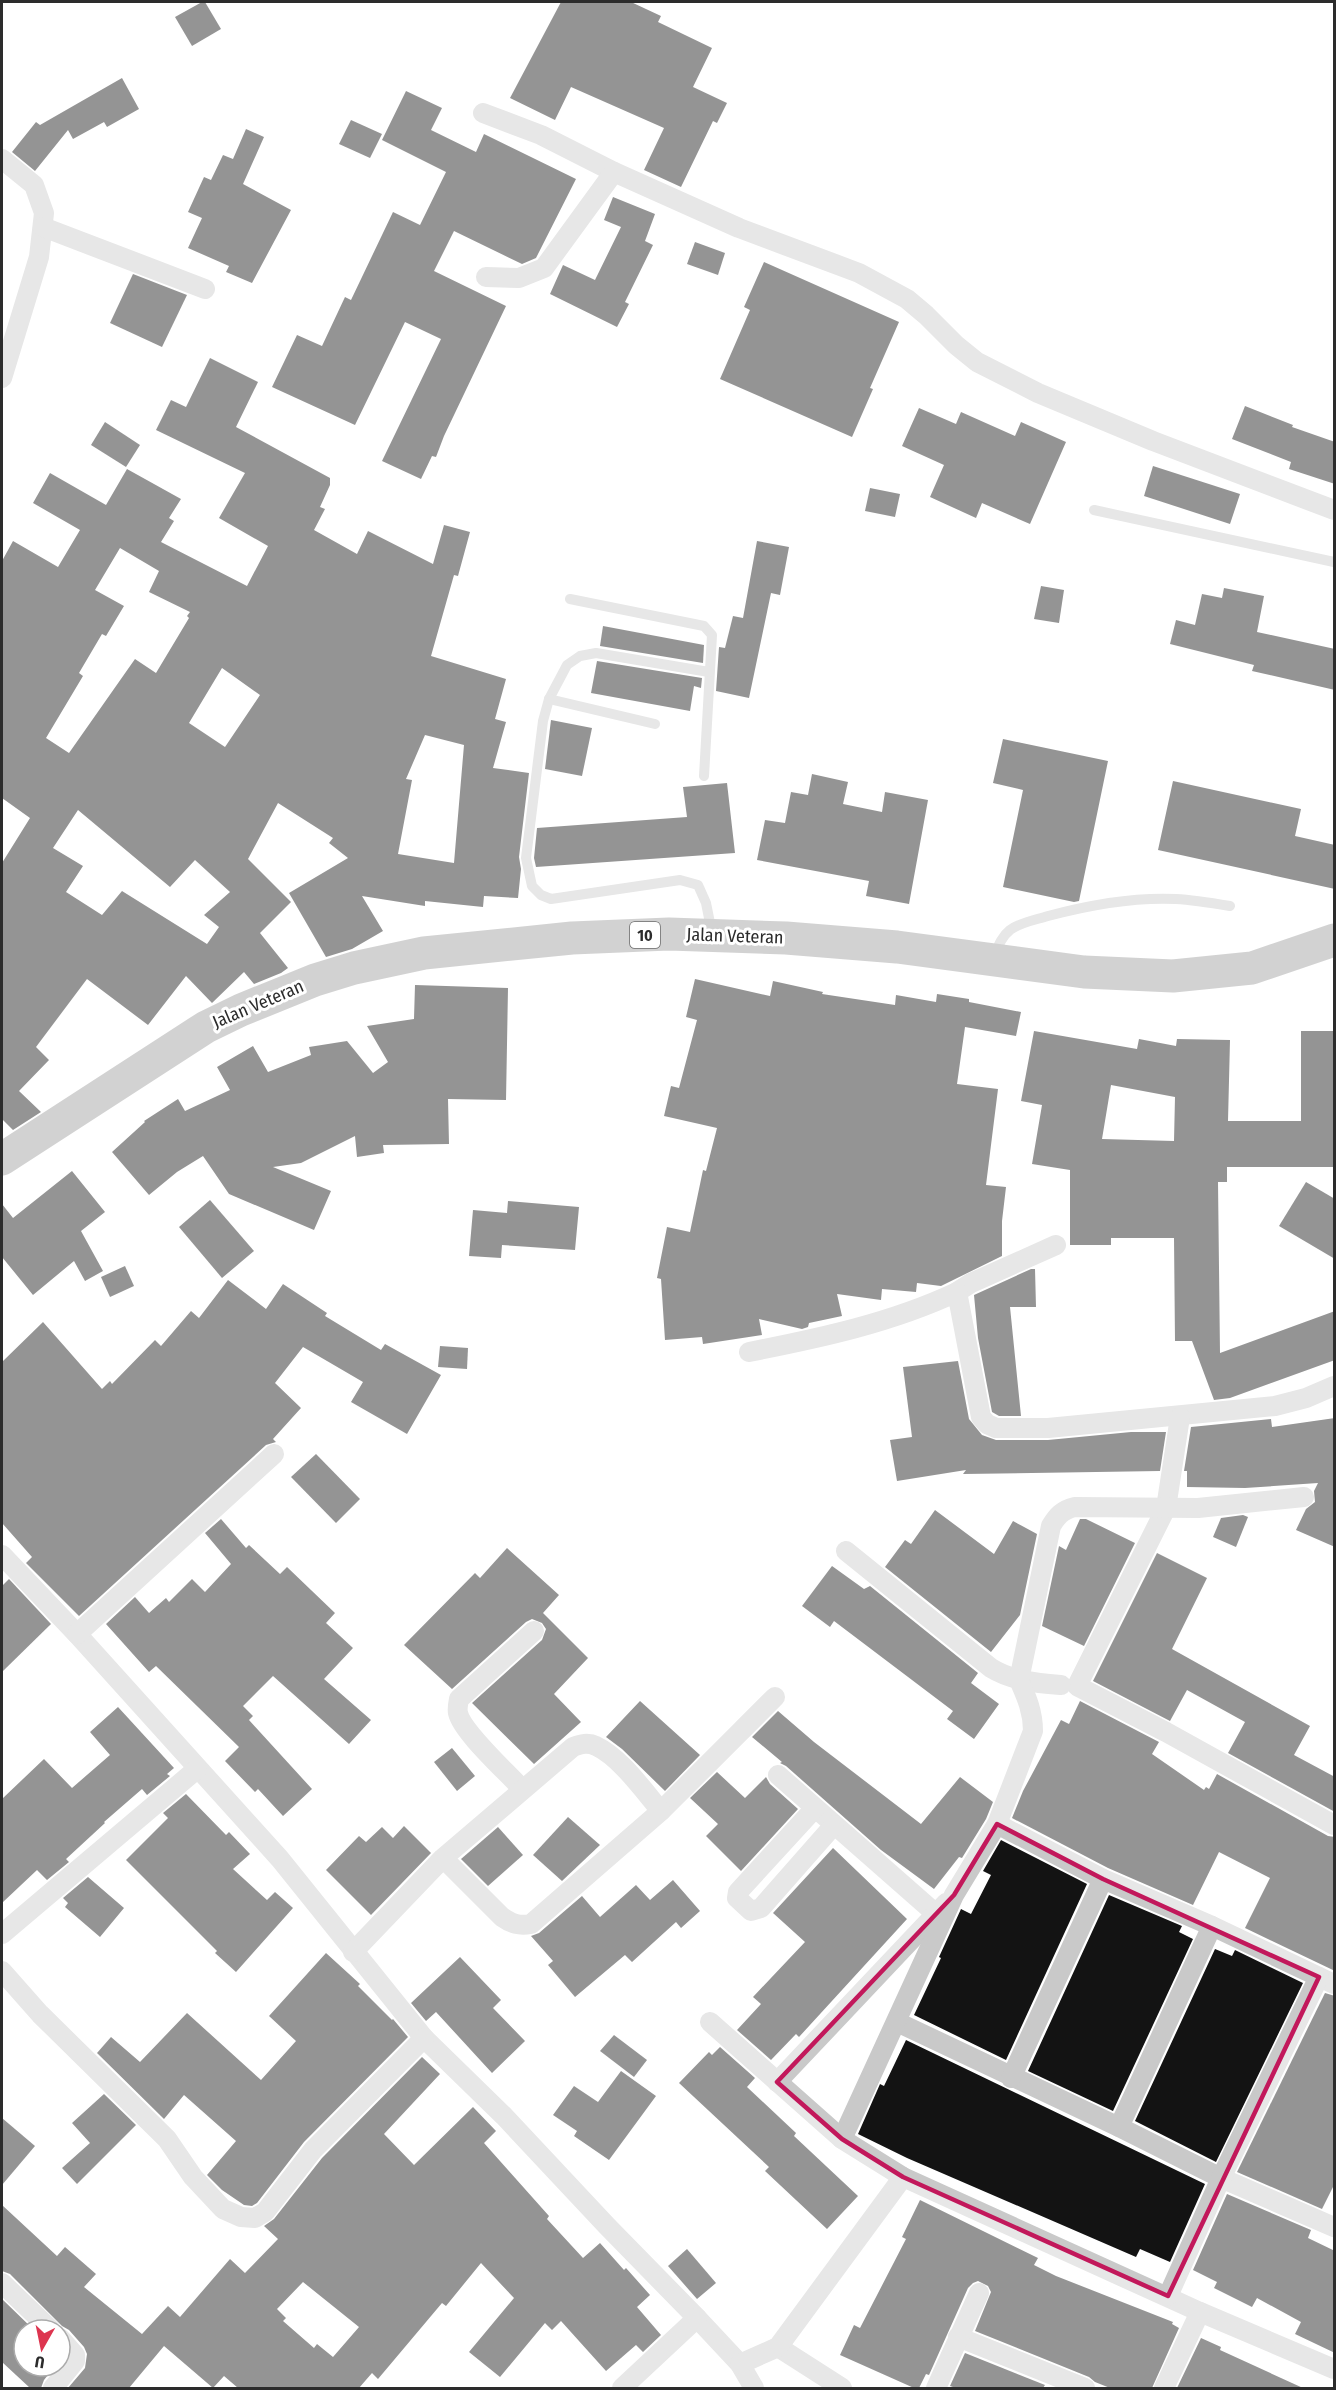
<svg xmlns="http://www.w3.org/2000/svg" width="1336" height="2390" font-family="'Fira Sans Condensed',sans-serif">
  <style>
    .building { fill: #131313; fill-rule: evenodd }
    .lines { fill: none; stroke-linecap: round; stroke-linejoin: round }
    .service { stroke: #c9c9c9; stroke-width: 10 }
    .minor { stroke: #c9c9c9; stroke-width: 20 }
    .trunk { stroke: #9c9c9c; stroke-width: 33 }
    .marked { fill: none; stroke: #c2185b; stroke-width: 4.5; stroke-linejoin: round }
    .labels { text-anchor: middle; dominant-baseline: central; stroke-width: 6; stroke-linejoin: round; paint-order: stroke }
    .shield { fill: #fff; stroke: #6b6b6b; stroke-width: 1.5 }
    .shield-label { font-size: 16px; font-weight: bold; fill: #2c2c2c }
    .street-label { font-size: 18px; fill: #2c2c2c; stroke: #fff }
  </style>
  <rect width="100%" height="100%" fill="#fff"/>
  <!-- building -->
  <g class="building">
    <polygon points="202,2 205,2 221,29 192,46 175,17"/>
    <polygon points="561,2 631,2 661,16 658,22 712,48 693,87 727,103 717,123 713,121 681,187 644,170 664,128 571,87 555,120 510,98"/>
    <polygon points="122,78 139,109 107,127 104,122 73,139 68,130 35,171 12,152 36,122 40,125"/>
    <polygon points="406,91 442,108 431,130 476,152 484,134 576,179 536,258 522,264 454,231 434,271 506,306 444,436 436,457 432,456 421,479 382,461 441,339 405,322 355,425 272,387 297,335 322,346 345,297 351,300 393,212 420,225 446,172 382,140"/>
    <polygon points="351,120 382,134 370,158 339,144"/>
    <polygon points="246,129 264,137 243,184 291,210 252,283 226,272 229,266 188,248 202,218 188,212 204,177 211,180 223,155 233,159"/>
    <polygon points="613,197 655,214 645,241 653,245 625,302 629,304 617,327 550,294 563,265 595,280 621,227 604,220"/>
    <polygon points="695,242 725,253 718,275 687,264"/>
    <polygon points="764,262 899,322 870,388 873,389 852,437 720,379 750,310 744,307"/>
    <polygon points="133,274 187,295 162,347 110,323"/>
    <path d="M 210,358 L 258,382 L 236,427 L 330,478 L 330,485 L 320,507 L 325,509 L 314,530 L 357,554 L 368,531 L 433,564 L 444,525 L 470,532 L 458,576 L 454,575 L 431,656 L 506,679 L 495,719 L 506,722 L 493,768 L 529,773 L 519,857 L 521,869 L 518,898 L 484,896 L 483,907 L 425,901 L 425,906 L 362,896 L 383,931 L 352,949 L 326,957 L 289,893 L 348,858 L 329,843 L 333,838 L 278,803 L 248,859 L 291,902 L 260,933 L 288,968 L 281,973 L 254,984 L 244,972 L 212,1003 L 186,976 L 148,1025 L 87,979 L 36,1047 L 49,1060 L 19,1091 L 41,1112 L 13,1130 L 2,1119 L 2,863 L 30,818 L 2,798 L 2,561 L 13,541 L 58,567 L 80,530 L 33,503 L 50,473 L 106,505 L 127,469 L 181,499 L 169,518 L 174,521 L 161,542 L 247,586 L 268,546 L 219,518 L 245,473 L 156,430 L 171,400 L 186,407 ZM 120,548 L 159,571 L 149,592 L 190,612 L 187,616 L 189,618 L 156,673 L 135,659 L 69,753 L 46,738 L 83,676 L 79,673 L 102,634 L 106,636 L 124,606 L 95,590 ZM 222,668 L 260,695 L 225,747 L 189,723 ZM 425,735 L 464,745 L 454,863 L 398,854 L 412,780 L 406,779 ZM 78,810 L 170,887 L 195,860 L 230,892 L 204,915 L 219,927 L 207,944 L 122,891 L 102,915 L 66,892 L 83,866 L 53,848 Z"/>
    <polygon points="1245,406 1293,425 1292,427 1335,442 1335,484 1289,469 1291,462 1232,439"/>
    <polygon points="919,408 956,424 961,412 1015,436 1021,422 1066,442 1030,524 982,503 976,518 930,497 944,465 902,446"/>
    <polygon points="105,422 140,445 126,467 91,445"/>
    <polygon points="1153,466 1240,494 1230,524 1144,496"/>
    <polygon points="870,488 900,494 895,517 865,511"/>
    <polygon points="757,541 789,547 780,595 771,593 749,698 716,691 719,647 725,648 733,616 743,618"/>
    <polygon points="1041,586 1064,590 1059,623 1034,619"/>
    <polygon points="1224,588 1264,596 1257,632 1335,649 1335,690 1252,671 1254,665 1170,644 1176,620 1195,625 1202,594 1222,598"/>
    <polygon points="603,626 704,645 703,663 600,646"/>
    <polygon points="597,661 702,678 701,688 694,686 690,711 591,693"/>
    <polygon points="551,720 592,728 582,776 545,769"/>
    <polygon points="1003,739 1108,761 1079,901 1074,902 1003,887 1023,790 993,783"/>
    <polygon points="812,774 848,782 843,804 882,812 885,792 928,800 909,904 866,896 869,881 757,860 765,820 785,823 791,792 808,795"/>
    <polygon points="1173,781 1301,809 1295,836 1335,845 1335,889 1158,850"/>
    <polygon points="727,783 735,853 536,867 534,858 537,828 687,817 683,787"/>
    <polygon points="695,979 770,996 773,981 823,992 822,994 895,1005 896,995 936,1002 937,994 969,999 969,1002 1021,1012 1016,1036 965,1027 957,1084 998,1089 986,1185 1006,1187 1002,1221 1002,1256 941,1286 917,1283 916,1292 882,1289 881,1300 837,1294 842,1316 809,1323 808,1327 802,1329 759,1319 762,1335 703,1344 702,1337 665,1340 661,1279 657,1278 667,1227 690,1232 703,1170 706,1171 717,1128 664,1116 671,1086 679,1088 697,1020 686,1017"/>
    <polygon points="415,985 508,988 506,1100 448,1099 449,1144 383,1145 384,1153 357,1157 355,1136 301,1163 273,1167 331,1191 314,1230 229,1194 203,1156 177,1172 149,1195 112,1152 145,1122 144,1121 178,1099 185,1111 230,1090 217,1067 253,1046 268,1072 311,1055 309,1047 347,1041 373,1073 388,1062 367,1026 414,1019"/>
    <path d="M 1034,1031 L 1137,1049 L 1139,1039 L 1176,1046 L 1177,1039 L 1230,1040 L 1228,1121 L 1301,1121 L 1301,1031 L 1335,1031 L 1335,1167 L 1227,1167 L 1227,1182 L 1218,1182 L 1220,1353 L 1335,1311 L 1335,1360 L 1230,1398 L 1214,1400 L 1192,1341 L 1175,1341 L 1174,1238 L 1111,1238 L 1111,1245 L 1070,1245 L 1070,1170 L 1032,1164 L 1042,1105 L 1021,1101 ZM 1111,1085 L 1175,1097 L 1174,1141 L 1102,1139 Z"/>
    <polygon points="72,1171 105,1212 81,1231 103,1271 85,1281 74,1261 33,1295 2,1257 2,1204 13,1218"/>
    <polygon points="1306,1182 1335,1199 1335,1259 1279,1226"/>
    <polygon points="210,1200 254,1251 222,1278 179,1227"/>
    <polygon points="508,1201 579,1207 575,1250 502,1245 501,1258 469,1256 473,1210 507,1213"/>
    <polygon points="125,1266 134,1286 110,1297 101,1277"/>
    <polygon points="1031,1269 1035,1269 1036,1307 1010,1307 1021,1416 999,1416 992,1412 978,1338 974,1295"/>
    <polygon points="228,1280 266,1309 283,1284 327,1313 325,1316 381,1350 385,1344 441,1375 407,1434 351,1402 363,1382 303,1347 275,1383 301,1408 273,1439 276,1442 266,1445 79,1616 26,1563 32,1557 2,1523 2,1362 43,1322 102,1389 110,1381 112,1384 155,1340 161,1346 191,1311 199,1318"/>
    <polygon points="440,1346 468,1348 467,1369 438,1367"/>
    <polygon points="958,1361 969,1419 982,1435 996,1440 1048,1440 1131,1432 1166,1432 1160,1471 963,1474 966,1470 897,1481 890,1440 912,1437 903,1367"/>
    <polygon points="1335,1418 1335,1547 1296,1530 1306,1509 1315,1502 1314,1491 1318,1483 1245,1488 1187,1487 1187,1471 1184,1471 1191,1427 1271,1419 1272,1427"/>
    <polygon points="316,1454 360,1499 336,1523 291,1477"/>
    <polygon points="935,1510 994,1554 1013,1521 1037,1534 1020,1615 991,1652 885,1567 905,1540 911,1544"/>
    <polygon points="1243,1515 1248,1517 1236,1547 1213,1537 1221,1518"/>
    <polygon points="221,1519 246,1548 249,1545 280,1574 287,1567 335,1613 326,1623 353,1648 324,1679 371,1720 349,1744 273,1676 243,1706 253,1716 249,1720 312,1789 283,1816 258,1789 255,1792 225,1761 239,1747 156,1666 149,1672 106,1624 135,1597 149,1613 166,1598 169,1602 192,1579 205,1592 231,1564 205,1533"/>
    <polygon points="1080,1519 1086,1519 1135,1543 1084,1646 1042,1626 1059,1546 1066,1550"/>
    <polygon points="507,1548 559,1595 543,1613 588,1658 554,1694 581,1722 534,1764 472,1703 542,1640 546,1629 542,1623 532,1619 526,1622 452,1689 404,1645 475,1573 480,1578"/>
    <polygon points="1157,1553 1207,1578 1172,1649 1310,1726 1294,1755 1335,1777 1335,1812 1228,1753 1245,1722 1187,1690 1170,1721 1093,1681"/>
    <polygon points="832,1566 864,1589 870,1586 978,1673 971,1683 999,1704 974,1739 947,1719 953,1711 834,1621 830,1627 802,1606"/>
    <polygon points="9,1579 51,1624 2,1672 2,1586"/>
    <polygon points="640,1701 700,1755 665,1791 622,1749 606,1737"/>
    <polygon points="1080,1701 1159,1742 1152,1754 1204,1790 1206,1787 1209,1789 1217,1774 1328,1836 1335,1837 1335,1971 1245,1928 1270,1878 1219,1852 1193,1905 1108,1868 1012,1818 1023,1791 1061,1720 1069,1724"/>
    <polygon points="118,1707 174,1768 167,1774 170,1776 147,1795 142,1789 104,1822 105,1823 66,1859 69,1862 47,1880 37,1870 2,1903 2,1799 44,1759 72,1788 110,1755 90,1732"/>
    <polygon points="778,1711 814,1742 921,1824 960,1777 993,1802 986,1819 962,1858 959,1857 934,1889 881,1850 786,1766 780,1763 782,1762 752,1737"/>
    <polygon points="452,1748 475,1776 457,1791 434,1762"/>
    <polygon points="717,1772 745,1798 766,1777 770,1784 798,1809 741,1871 706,1836 718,1824 690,1798"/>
    <polygon points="186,1794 226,1835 229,1832 250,1854 233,1869 267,1900 275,1892 293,1908 236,1972 215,1953 217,1951 126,1860 168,1818 163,1813"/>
    <polygon points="568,1817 600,1845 562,1881 533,1855"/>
    <polygon points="404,1826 431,1853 371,1915 326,1870 359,1836 366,1842 382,1827 393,1838"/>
    <polygon points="498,1827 523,1855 488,1886 461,1859"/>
    <polygon points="1001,1840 1087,1884 1006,2060 914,2015 941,1958 939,1957 961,1909 971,1914 991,1875 983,1871"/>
    <polygon points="833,1848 907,1919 799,2037 796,2034 771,2060 737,2030 761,2004 753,1997 805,1942 773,1913"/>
    <polygon points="88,1877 124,1908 100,1937 65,1907 68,1903 63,1898"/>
    <polygon points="673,1880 700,1911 681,1928 676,1922 632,1962 625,1955 575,1997 548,1965 553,1961 531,1936 539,1933 582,1896 600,1917 636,1885 650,1900"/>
    <polygon points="1109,1895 1182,1926 1179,1932 1193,1939 1113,2111 1028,2071"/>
    <polygon points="1215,1949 1232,1956 1235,1950 1303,1983 1216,2162 1135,2121"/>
    <polygon points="326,1953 360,1984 358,1986 392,2020 393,2019 408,2037 304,2142 257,2203 252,2206 244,2205 222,2190 207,2175 236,2141 184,2095 164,2119 97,2053 111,2037 140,2062 187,2013 261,2080 296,2041 269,2016"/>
    <polygon points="460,1957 501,2000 493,2008 525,2041 492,2073 436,2012 426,2021 411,2003"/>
    <polygon points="1325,1993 1335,1996 1335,2183 1322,2209 1237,2172"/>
    <polygon points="614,2035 647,2060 634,2077 600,2051"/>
    <polygon points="906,2040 1205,2184 1170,2262 1140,2249 1136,2257 907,2158 858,2134 880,2084 884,2086"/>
    <polygon points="720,2047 755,2078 747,2087 796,2133 794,2136 858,2196 827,2229 765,2171 769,2167 679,2083 709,2052 712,2055"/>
    <path d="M 422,2057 L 440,2074 L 384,2134 L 414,2165 L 473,2107 L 496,2131 L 484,2143 L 549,2216 L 547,2219 L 583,2258 L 600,2243 L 624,2270 L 626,2268 L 650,2295 L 637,2307 L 661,2335 L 643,2352 L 636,2345 L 606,2371 L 561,2321 L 552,2330 L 545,2323 L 500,2377 L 469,2352 L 514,2298 L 481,2263 L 446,2306 L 442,2303 L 378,2379 L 372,2373 L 359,2388 L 238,2388 L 224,2376 L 213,2388 L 164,2346 L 129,2388 L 68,2388 L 85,2368 L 87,2354 L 84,2347 L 69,2330 L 62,2326 L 10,2274 L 2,2271 L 2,2205 L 57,2256 L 65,2247 L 96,2274 L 84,2287 L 142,2334 L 168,2306 L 180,2317 L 230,2259 L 245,2273 L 278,2239 L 264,2226 L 274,2219 L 322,2158 ZM 303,2282 L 359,2327 L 333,2357 L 317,2344 L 314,2348 L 283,2321 L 286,2318 L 277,2309 Z"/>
    <polygon points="621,2071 656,2096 609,2160 574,2136 577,2131 553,2115 574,2086 598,2102"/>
    <polygon points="104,2094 136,2125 77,2184 62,2168 90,2143 72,2123"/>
    <polygon points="2,2118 35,2146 2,2185"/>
    <polygon points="1227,2194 1311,2230 1308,2238 1335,2251 1335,2353 1295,2334 1301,2322 1257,2298 1252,2307 1214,2288 1217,2282 1193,2270"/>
    <polygon points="920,2200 1038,2258 1034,2265 1056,2276 1173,2322 1172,2324 1179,2328 1152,2388 1110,2388 1095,2382 1089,2377 975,2331 991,2292 988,2286 978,2281 973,2283 968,2288 929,2375 926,2374 919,2388 914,2388 840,2355 854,2325 860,2328 906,2239 902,2237"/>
    <polygon points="687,2249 716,2283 697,2299 668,2266"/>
    <polygon points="2,2299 34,2330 24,2330 24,2366 55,2366 44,2380 41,2388 30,2388 2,2362"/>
    <polygon points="1201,2338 1221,2347 1220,2350 1303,2388 1177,2388"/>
    <polygon points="965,2353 1045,2385 1043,2388 956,2388 950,2386"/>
  </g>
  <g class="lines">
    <!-- service -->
    <g class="service">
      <polyline points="1094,510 1334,562"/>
      <polyline points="570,599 704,626 712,635 704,776"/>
      <polyline points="709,672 596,653 580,656 567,665 549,699 543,721 526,858 532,886 541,895 551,899 680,880 698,885 706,903 712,933"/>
      <polyline points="549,699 655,724"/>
      <path d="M 994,957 C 998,947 1001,937 1010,930 C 1021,922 1035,920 1048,916 C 1089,905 1133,897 1176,899 C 1194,900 1212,903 1230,906"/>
    </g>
    <!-- minor -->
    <g class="minor">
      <polyline points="483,113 541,135 614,172 739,228 859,273 907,299 926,315 956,345 977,362 1038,393 1153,441 1334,510"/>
      <polyline points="2,159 34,185 44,213 39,257 2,378"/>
      <polyline points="43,227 205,289"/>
      <polyline points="486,277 519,278 544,268 614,172"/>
      <polyline points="957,1292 971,1283 1056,1245"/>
      <path d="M 749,1352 C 820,1338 891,1323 957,1292 L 981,1417 L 987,1424 L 996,1428 L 1048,1428 L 1275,1406 L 1306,1398 L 1334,1386"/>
      <polyline points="1180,1417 1166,1508 1077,1686 1166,1732 1334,1825"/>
      <path d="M 846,1551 L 991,1668 C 1012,1681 1037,1683 1061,1685"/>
      <polyline points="2,1555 77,1634 280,1859 424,2038 504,2116 607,2226 697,2318 740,2364 754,2388"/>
      <polyline points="77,1634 274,1454"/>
      <polyline points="778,1775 935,1913"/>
      <path d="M 522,1789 C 508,1773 462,1732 458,1713 C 457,1709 458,1704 459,1699 L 534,1631"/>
      <polyline points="815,1808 738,1892 737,1898 751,1911 761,1908 834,1825"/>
      <polyline points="661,1811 775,1697"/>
      <polyline points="997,1824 1103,1879 1212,1926 1334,1984"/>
      <polyline points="2,1934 197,1769"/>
      <path d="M 353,1952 L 443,1858 L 573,1747 C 581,1744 588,1742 596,1746 C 620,1757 644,1791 661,1811 L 531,1924 C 519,1926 512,1924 502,1917 L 443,1858"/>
      <polyline points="2,1971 40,2014 167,2139 193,2177 223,2209 241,2217 255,2218 265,2212 313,2150 424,2038"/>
      <polyline points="710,2022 842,2139 903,2177 1200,2312 1334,2369"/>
      <polyline points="897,2022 1119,2127 1221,2178 1334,2227"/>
      <polyline points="1011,2078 1103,1879"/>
      <polyline points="777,2082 946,1903"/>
      <polyline points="1119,2127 1212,1926"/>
      <path d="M 842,2139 L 954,1895 L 997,1824 L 1033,1731 C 1033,1712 1027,1698 1019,1680 L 1051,1526 C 1057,1516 1062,1510 1075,1507 L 1198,1508 L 1304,1497"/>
      <polyline points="2,2283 51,2330"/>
      <polyline points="1168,2296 1221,2178 1319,1977"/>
      <polyline points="958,2337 1085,2388"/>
      <polyline points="778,2347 842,2388"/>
      <polyline points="740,2364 778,2347 903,2177"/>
      <polyline points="53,2388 75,2361 75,2355 60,2338"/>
      <polyline points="622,2388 697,2318"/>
      <polyline points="936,2388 979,2293"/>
      <polyline points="1164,2388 1200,2312"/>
    </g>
    <!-- trunk -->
    <polyline class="trunk" points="2,1159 206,1027 241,1010 315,980 354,968 424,953 572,938 669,934 786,938 897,947 1084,972 1173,976 1252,968 1334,940"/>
  </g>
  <!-- marked area -->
  <path d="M0 0H1336V2390H0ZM 997,1824 L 1103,1879 L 1319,1977 L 1168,2296 L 903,2177 L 842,2139 L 777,2082 L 954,1895 Z" fill="#fff" fill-opacity=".55" fill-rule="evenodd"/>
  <path class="marked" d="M 997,1824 L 1103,1879 L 1319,1977 L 1168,2296 L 903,2177 L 842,2139 L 777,2082 L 954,1895 Z"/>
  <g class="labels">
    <!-- shield labels -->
    <rect class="shield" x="630" y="922" width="30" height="26" rx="4.5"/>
    <g class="shield-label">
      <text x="645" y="935">10</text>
    </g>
    <!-- street labels -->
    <g class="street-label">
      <text transform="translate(735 936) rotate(2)">Jalan Veteran</text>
      <text transform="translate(258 1004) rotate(-23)">Jalan Veteran</text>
    </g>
  </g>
  <!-- border -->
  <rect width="1336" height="2390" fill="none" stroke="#2c2c2c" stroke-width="6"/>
  <!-- north arrow -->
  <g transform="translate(42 2348) rotate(189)"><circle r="28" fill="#ffffff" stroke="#ababab" stroke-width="1.5"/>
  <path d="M0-4.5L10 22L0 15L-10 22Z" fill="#dd354f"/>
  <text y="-9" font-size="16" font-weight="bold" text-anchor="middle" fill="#2c2c2c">U</text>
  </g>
</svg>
